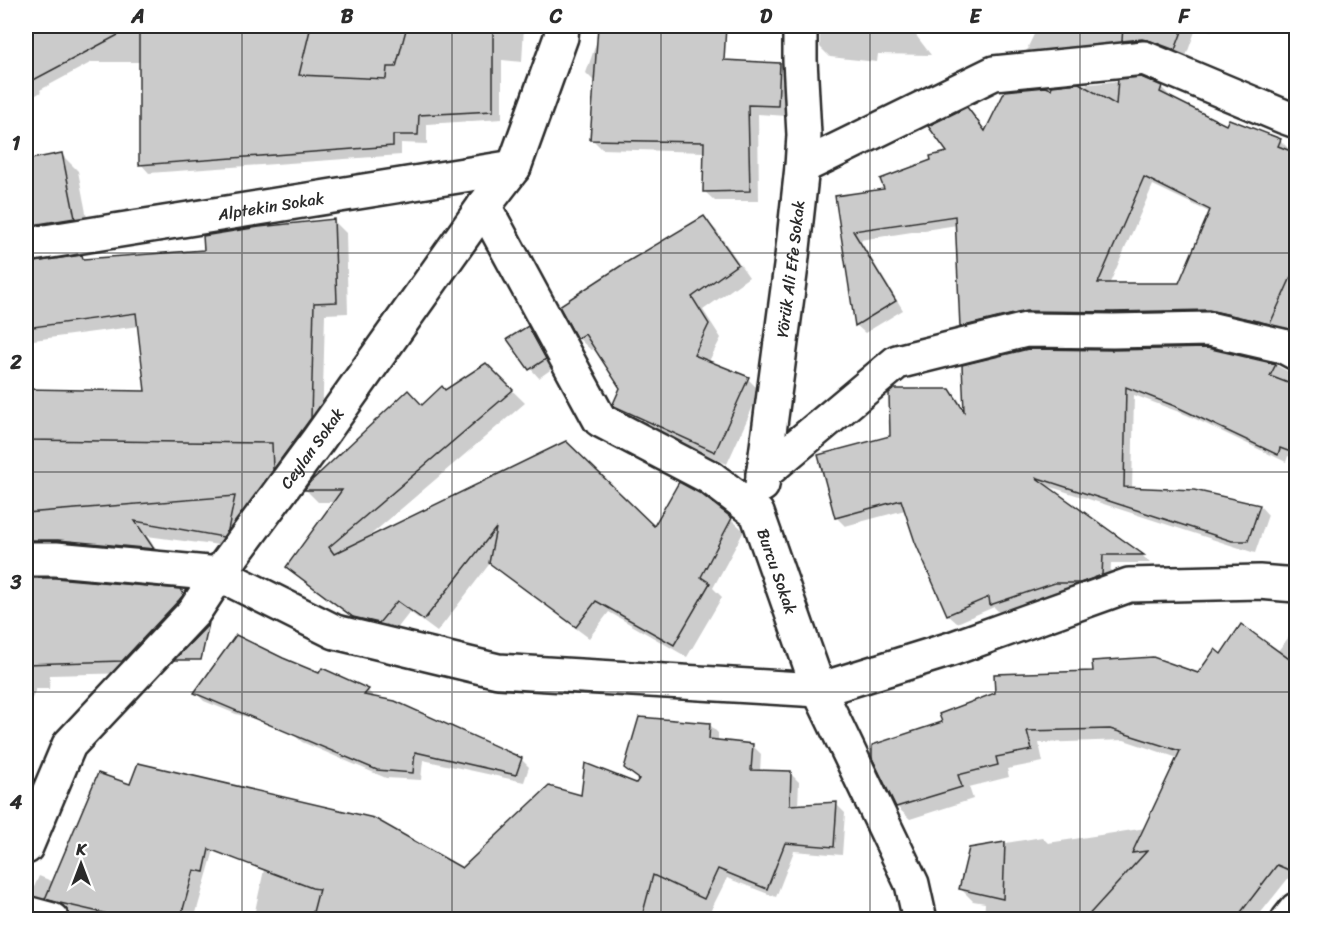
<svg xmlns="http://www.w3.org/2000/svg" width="1322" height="945" font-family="Sriracha,sans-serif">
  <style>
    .shadow { fill: #0003; fill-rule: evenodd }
    .building { fill: #cbcbcb; stroke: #2b2b2b; stroke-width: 1.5; fill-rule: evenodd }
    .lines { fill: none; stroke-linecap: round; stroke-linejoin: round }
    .minor-casing { stroke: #2b2b2b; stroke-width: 38 }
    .minor { stroke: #fff; stroke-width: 33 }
    .grid { fill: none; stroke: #2b2b2b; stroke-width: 1.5; stroke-opacity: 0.55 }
    .labels { text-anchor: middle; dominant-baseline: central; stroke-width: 6; stroke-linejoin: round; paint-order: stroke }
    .street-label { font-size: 16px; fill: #2b2b2b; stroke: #fff }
    .neatline { fill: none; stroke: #2b2b2b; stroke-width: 2 }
    .grid-label { font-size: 20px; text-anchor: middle; font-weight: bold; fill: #2b2b2b }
  </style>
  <rect width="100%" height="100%" fill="#fff"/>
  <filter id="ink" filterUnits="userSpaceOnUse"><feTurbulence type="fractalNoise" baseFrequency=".0167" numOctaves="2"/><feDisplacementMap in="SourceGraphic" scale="12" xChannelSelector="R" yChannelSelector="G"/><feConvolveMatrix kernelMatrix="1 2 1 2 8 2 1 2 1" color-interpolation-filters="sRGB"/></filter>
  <g filter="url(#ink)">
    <!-- shadow -->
    <g class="shadow">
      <polygon points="28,26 524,26 522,62 502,60 502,119 427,124 427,144 401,143 401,155 149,173 141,164 141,62 92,62 40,90 41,92 26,101 26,27"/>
      <polygon points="602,26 716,26 648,57 780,64 790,74 787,116 758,114 759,201 715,201 704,191 705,152 602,149 592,139 596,83 586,73"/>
      <polygon points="820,26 1197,26 1185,59 1036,60 1026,51 1029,48 1028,47 1037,28 915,34 931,55 878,54 877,62 830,57 820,47"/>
      <polygon points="1201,26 1214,26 1211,31"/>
      <path d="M 1141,79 L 1161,87 L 1170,96 L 1169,98 L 1227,128 L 1280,140 L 1289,149 L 1288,151 L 1296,154 L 1296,336 L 970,335 L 962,326 L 957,225 L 860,240 L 903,310 L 865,333 L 856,325 L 837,197 L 886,190 L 950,153 L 967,109 L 976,117 L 986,132 L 1006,92 ZM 1153,185 L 1211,213 L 1180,285 L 1109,285 Z"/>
      <polygon points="62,155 78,171 90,234 26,237 26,162"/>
      <polygon points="704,218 716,230 749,277 703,310 721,338 708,363 748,379 760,391 727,464 628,418 614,404 622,388 595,347 591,350 578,338"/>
      <polygon points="334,221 346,233 348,313 325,314 322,430 270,502 248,502 240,542 236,548 206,543 206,544 147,536 164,560 26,558 26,391 147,393 139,326 26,341 26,265 81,257 85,260 206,251"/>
      <polygon points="527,328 536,336 553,368 539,378 531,369 509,339"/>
      <polygon points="1207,349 1276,365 1287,371 1296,373 1296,459 1288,456 1286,462 1187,415 1134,395 1132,489 1194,491 1260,506 1268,515 1255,553 1045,485 1143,556 1150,563 1111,563 1110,583 1089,591 1064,591 1000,613 994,607 957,623 948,615 916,541 905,510 845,526 836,517 891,437 949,390 958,399 965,411 1113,351"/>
      <polygon points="486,365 525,403 367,538 368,539 566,443 654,528 731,519 744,531 713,588 722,597 687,657 609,612 589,638 504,575 491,562 437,632 410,612 392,635 367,629 301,579 288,567 336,502 318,502 306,490 311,483 422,406"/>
      <polygon points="26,579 55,579 180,591 192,603 134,673 50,675 49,689 36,689 26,712"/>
      <polygon points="1293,632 1296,635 1296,879 1290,876 1255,920 984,920 985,903 973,901 961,889 971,849 1042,837 1048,843 1146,828 1178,758 1124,740 1039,743 1043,762 1007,769 1009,777 969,787 973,799 910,819 897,807 869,747 944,722 1198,675 1221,656 1277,652"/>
      <polygon points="323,670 368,691 377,699 521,759 529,767 524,782 423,760 421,780 386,778 302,742 293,734 294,729 236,714 204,701 196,693 319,675"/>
      <polygon points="709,724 718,733 718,741 752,745 761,754 760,772 790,773 799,782 798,806 836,804 845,813 842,855 794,851 776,897 727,878 706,920 253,920 280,797 462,870 582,797 637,785 640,780 625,767"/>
      <polygon points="131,786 230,794 194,920 72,920 70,913 42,906 31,894 39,876 54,882"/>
    </g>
    <!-- building -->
    <g class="building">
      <polygon points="26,26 135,26 26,84"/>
      <polygon points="139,26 311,26 299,75 386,79 387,67 396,67 407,26 493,26 493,111 419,115 418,135 393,135 393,146 139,165"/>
      <polygon points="598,26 726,26 724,60 780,63 778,106 748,105 750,191 703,192 704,142 590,140"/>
      <polygon points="1123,26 1184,26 1175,50 1151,41 1142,39 1122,41"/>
      <path d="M 1141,77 L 1162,86 L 1160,92 L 1226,125 L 1229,119 L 1281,139 L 1278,146 L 1296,153 L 1296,266 L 1270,324 L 1209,310 L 1113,312 L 1026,311 L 960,327 L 955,216 L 853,231 L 896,301 L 855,326 L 835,196 L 884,189 L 880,179 L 931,160 L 930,156 L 947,152 L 928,126 L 967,107 L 985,131 L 1005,91 L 1046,87 L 1051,89 L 1052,86 L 1079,83 L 1116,105 L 1118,79 ZM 1144,177 L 1210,210 L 1179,283 L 1098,283 Z"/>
      <polygon points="62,153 75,218 26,226 26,160"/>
      <polygon points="704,216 738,264 692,297 709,324 694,355 749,377 715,452 614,406 613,404 620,388 585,334 577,339 559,306 622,265"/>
      <polygon points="334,219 337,302 314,303 311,418 273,470 272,443 26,440 26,389 145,391 136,313 26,328 26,263 82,255 83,259 204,250 203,236 259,227"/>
      <polygon points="528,326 546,359 529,370 507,339"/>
      <polygon points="1207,348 1276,364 1270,376 1296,386 1296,454 1280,448 1278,455 1177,407 1126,387 1124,487 1194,490 1260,505 1248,541 1232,541 1035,477 1144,555 1103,555 1102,575 1080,583 1055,583 990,605 989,597 947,615 915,542 901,500 835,518 818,455 890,436 889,393 894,389 950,389 964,411 962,365 1028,349 1113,350"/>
      <polygon points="486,363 513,390 329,547 334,554 566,441 654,526 679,482 701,494 732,518 701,577 710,583 674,645 596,601 576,627 489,563 496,528 424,620 397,601 379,623 353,617 286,567 342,490 304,490 310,482 408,390 422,405 442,386 445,390"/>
      <polygon points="235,496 228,530 223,537 135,521 154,549 58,540 26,540 26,513"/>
      <polygon points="26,578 55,578 181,589 184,594 179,600 122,661 26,664"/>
      <polygon points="209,623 201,660 174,660 208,625"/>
      <polygon points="1241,624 1296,664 1296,873 1277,865 1235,920 1084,920 1147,851 1132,853 1180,751 1110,729 1027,731 1032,750 996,757 998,765 958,775 962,787 896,807 872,758 872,745 942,722 939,714 995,693 994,674 1093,671 1092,661 1153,657 1198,673 1215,649 1221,654"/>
      <polygon points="236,635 283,658 319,673 322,668 369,689 364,695 395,701 522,758 516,775 415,752 413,773 377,770 194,693"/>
      <polygon points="639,717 710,723 709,739 753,744 751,770 791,771 790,805 837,802 834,847 785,843 767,889 718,869 704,899 653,875 641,920 311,920 319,889 312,888 209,849 204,872 194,870 180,920 134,920 60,903 45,899 98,773 130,784 138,763 374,818 462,868 549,786 581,795 585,763 636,783 639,779 624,768"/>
      <polygon points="1005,842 1003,899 959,889 969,848"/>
    </g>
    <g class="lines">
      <!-- minor casing -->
      <g class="minor-casing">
        <g id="minor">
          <polyline points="802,167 994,73 1144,58 1285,117 1296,121"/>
          <path id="s1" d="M 484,206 L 600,420 L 711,478 L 757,513 L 819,690 L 912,884 L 920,920"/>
          <path id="s2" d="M 26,245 L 514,167"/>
          <polyline points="763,474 897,362 1026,330 1113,331 1209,329 1283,346 1296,353"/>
          <path id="s3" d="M 762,485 L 791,266 L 802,167 L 804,135 L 800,60 L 800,26"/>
          <polyline points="26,559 56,559 219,574 335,632 498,671 819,690 951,649 1129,585 1259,582 1296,585"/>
          <path id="s4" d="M 26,847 L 69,745 L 194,612 L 219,574 L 318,440 L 484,206 L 514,167 L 561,37 L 562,26"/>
          <polyline points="26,913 52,920"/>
          <polyline points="1288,920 1296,910"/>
        </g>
      </g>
      <!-- minor -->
      <use href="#minor" class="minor"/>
    </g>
  </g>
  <!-- grid -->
  <path class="grid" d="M 242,26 L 242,920M 452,26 L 452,920M 661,26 L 661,920M 870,26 L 870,920M 1080,26 L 1080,920M 26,253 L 1296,253M 26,472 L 1296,472M 26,692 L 1296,692"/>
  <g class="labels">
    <!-- street labels -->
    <g class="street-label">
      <text stroke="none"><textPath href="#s2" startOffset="248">Alptekin Sokak</textPath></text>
      <text stroke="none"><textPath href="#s3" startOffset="218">Yörük Ali Efe Sokak</textPath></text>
      <text stroke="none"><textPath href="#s4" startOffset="495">Ceylan Sokak</textPath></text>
      <text stroke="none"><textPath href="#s1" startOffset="488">Burcu Sokak</textPath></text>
    </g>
  </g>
  <!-- margin -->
  <rect width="1322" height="945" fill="none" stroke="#fff" stroke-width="66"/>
  <!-- north arrow -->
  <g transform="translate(81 864)" stroke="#ffffff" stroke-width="4.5" paint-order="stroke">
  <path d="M0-4.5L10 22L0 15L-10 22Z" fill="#2b2b2b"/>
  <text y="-9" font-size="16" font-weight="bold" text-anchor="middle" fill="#2b2b2b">K</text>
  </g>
  <rect x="33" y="33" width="1256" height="879" class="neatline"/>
  <g class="grid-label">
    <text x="138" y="23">A</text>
    <text x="347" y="23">B</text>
    <text x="556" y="23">C</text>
    <text x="766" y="23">D</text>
    <text x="975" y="23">E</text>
    <text x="1184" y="23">F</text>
    <text x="16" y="150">1</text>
    <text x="16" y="369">2</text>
    <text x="16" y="589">3</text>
    <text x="16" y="809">4</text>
  </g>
</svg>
